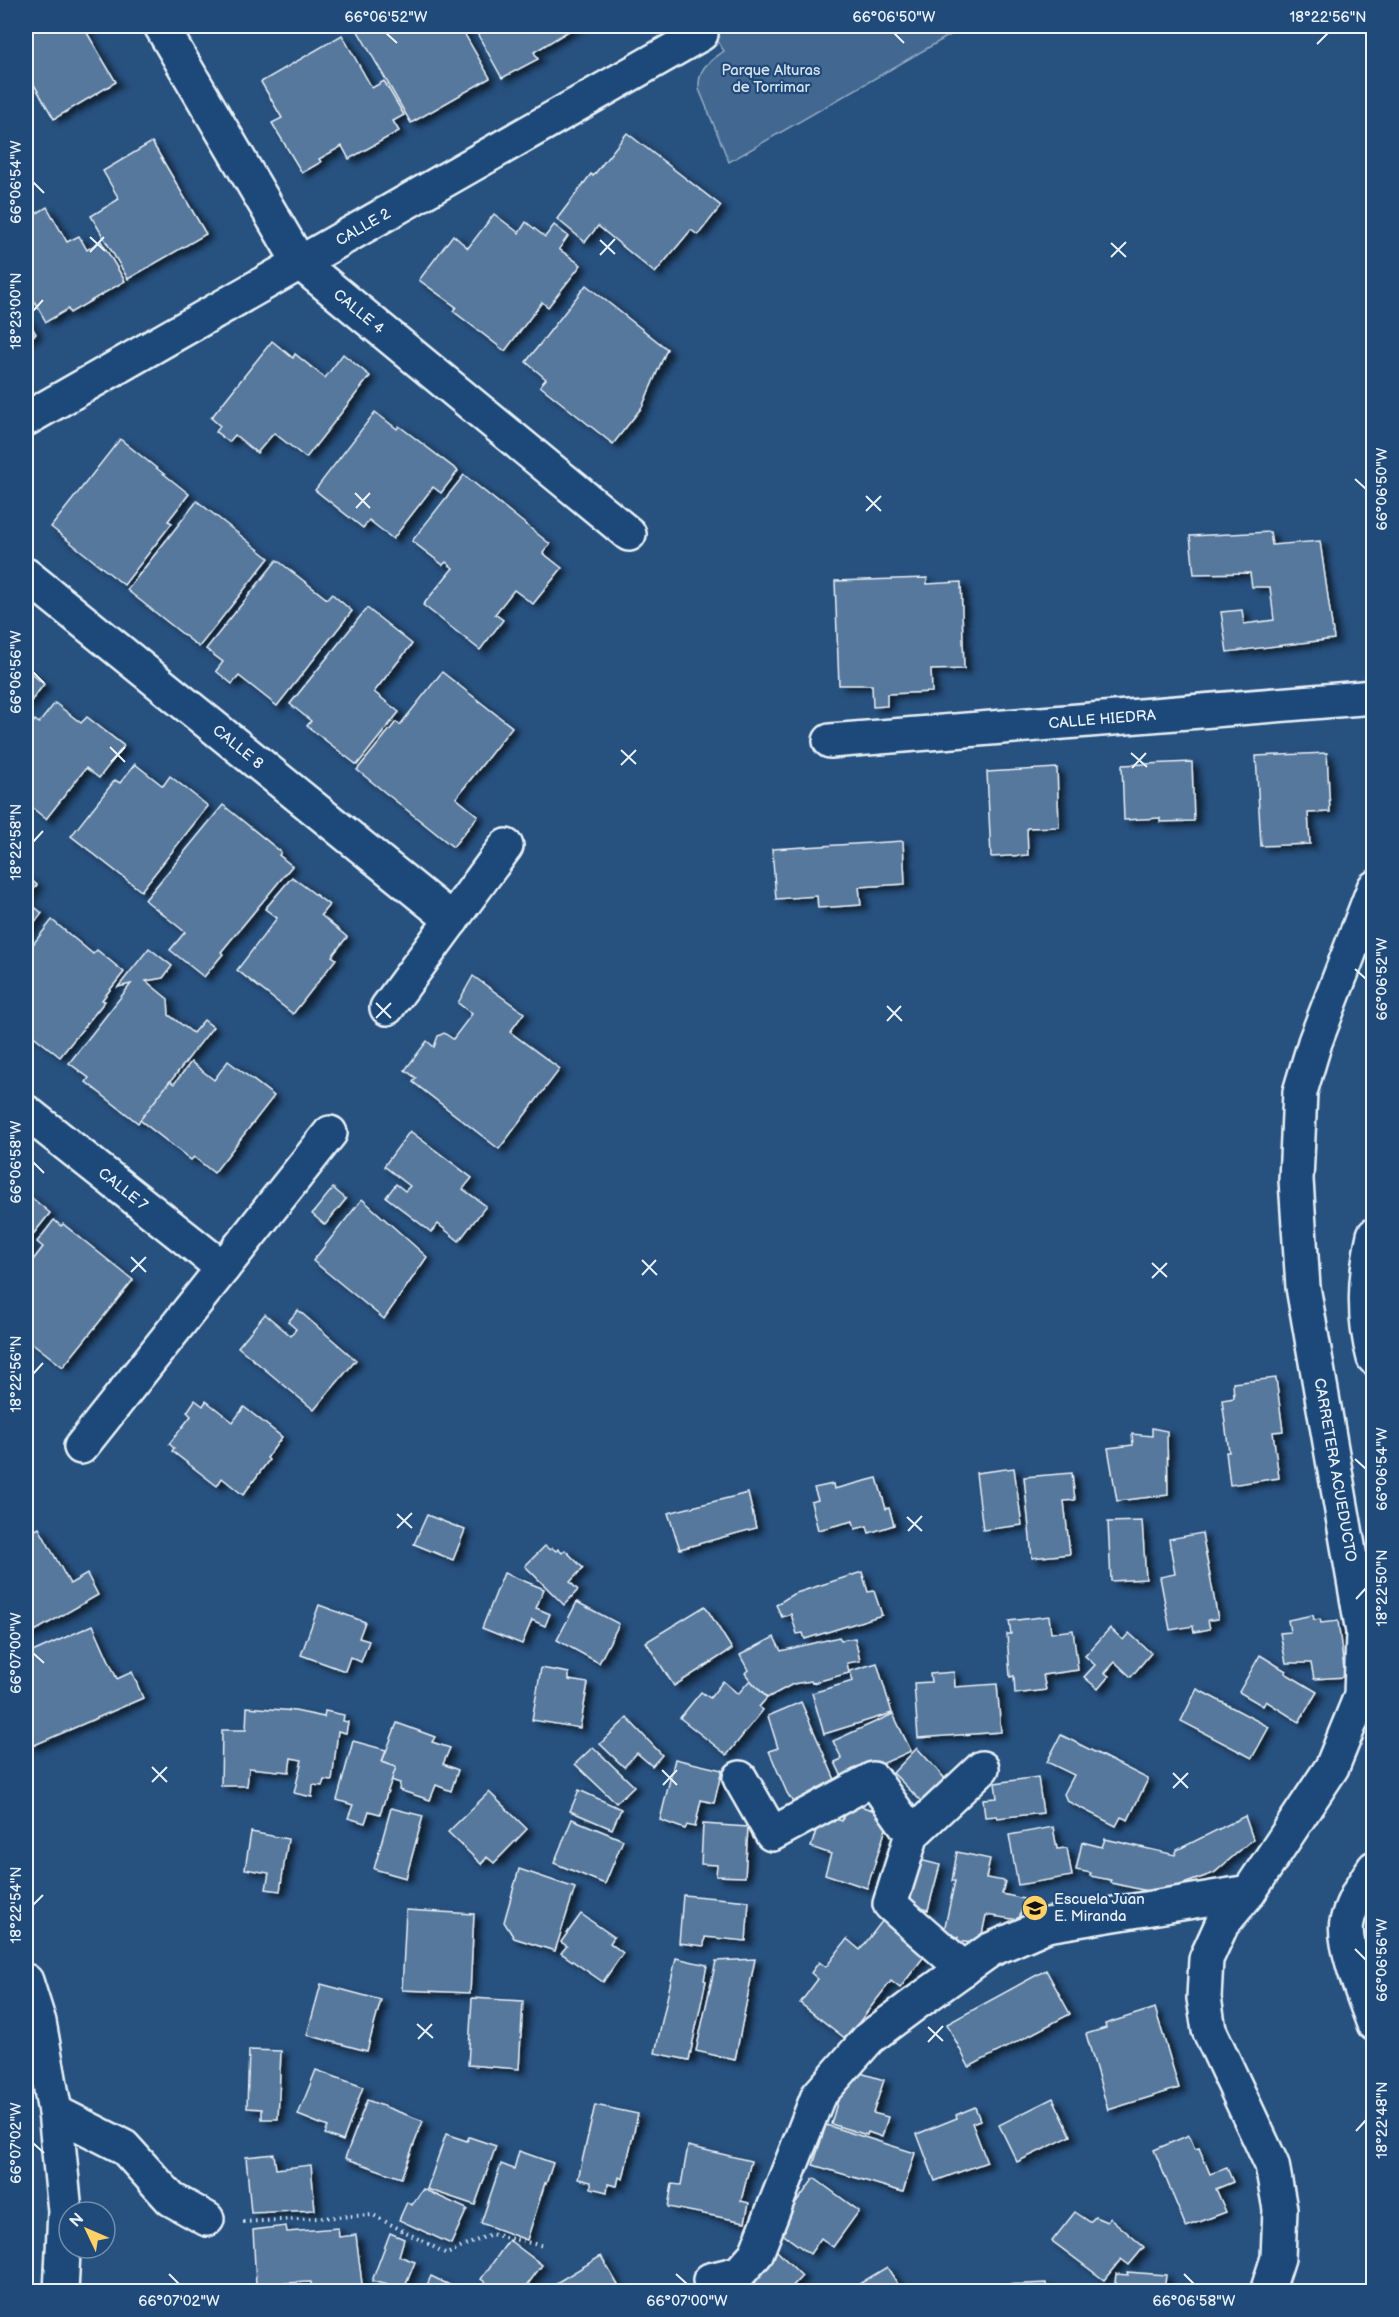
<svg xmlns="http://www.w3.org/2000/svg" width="1399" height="2317" font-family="'Balsamiq Sans',sans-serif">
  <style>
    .green { fill: #436891; stroke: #96acc4; stroke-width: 1.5 }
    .building { fill: #57789d; stroke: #e8f1f8; stroke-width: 1.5; filter: url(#shadow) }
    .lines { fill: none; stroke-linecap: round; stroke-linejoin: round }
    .minor-casing { stroke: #e8f1f8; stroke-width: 38 }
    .path { stroke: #e8f1f8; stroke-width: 4; stroke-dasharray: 1.5 4.5; stroke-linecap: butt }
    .minor { stroke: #1f4a7a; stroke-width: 33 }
    .ticks { fill: none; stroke: #e8f1f8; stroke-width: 2 }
    .labels { text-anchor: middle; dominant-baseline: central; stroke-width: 4.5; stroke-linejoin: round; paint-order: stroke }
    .park-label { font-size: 15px; fill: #d8e3ee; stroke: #1f4a7a }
    .street-label { font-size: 15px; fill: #e8f1f8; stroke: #1f4a7a }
    .poi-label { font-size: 15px; fill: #e8f1f8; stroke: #1f4a7a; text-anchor: start }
    .neatline { fill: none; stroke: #e8f1f8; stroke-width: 2 }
    .ticks-label { font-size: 15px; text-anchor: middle; fill: #e8f1f8 }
  </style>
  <defs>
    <filter id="shadow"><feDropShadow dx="6" dy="4" stdDeviation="3" flood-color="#0009"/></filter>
  </defs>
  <rect width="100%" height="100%" fill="#27517f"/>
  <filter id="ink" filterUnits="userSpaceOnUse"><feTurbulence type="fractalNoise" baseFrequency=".0167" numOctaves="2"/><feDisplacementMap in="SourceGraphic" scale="12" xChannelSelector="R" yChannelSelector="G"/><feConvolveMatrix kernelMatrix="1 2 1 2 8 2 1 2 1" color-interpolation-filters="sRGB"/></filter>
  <g filter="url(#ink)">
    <!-- green -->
    <path class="green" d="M 708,26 L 966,26 L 729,162 L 699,89 C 698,67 708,63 724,51 Z"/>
    <!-- building -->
    <g class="building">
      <polygon points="26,26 83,26 116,82 54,119 26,71"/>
      <polygon points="355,26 460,26 490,78 411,123"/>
      <polygon points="473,26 577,26 534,52 538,59 502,78"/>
      <polygon points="342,35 372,88 384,81 404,115 393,121 399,131 349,159 342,146 319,159 321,162 302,173 272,123 282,118 261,82"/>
      <polygon points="627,133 721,206 698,235 691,230 655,273 598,226 585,242 557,219 591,174 593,176"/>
      <polygon points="152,142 206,234 128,279 91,216 119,199 103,171"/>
      <polygon points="47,207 67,242 79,236 87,250 101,241 125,281 70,313 68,309 46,322 26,286 26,220"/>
      <polygon points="494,214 519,233 526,222 545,237 554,225 568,236 559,249 581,265 548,307 542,302 505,351 453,311 456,307 419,280 453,235 468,248"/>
      <polygon points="586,285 667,349 642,407 613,444 540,386 546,379 526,362"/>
      <polygon points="26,317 36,334 26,340"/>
      <polygon points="272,341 293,358 295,354 325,378 343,354 370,376 306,458 274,433 257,453 235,435 229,442 216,432 220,426 211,418"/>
      <polygon points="375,412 397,429 399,426 458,471 441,493 433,487 393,539 369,520 363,528 315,490"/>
      <polygon points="120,439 189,494 168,521 172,523 124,585 51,527"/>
      <polygon points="464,475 550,544 543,553 562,568 533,604 514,590 495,614 503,620 480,650 423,605 453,568 446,562 443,565 412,541"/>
      <polygon points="197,501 269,558 199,647 127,590"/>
      <polygon points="1270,532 1272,545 1320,541 1334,639 1227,652 1221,612 1242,610 1244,624 1274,620 1270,587 1252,587 1250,573 1194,574 1190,536"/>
      <polygon points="277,560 327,599 332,594 352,611 277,706 239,676 232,684 216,671 223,662 206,649"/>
      <polygon points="927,578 927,584 961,582 964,669 931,670 932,692 887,694 887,706 873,707 872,685 839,685 835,581"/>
      <polygon points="367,608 412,644 374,692 399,712 357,765 307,726 311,721 290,704"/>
      <polygon points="26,669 44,684 26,708"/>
      <polygon points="442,672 512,727 456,798 478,816 453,847 357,770 396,722 400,725"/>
      <polygon points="55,703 81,723 87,717 124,746 99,778 86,768 46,819 26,803 26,732 35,720 39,723"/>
      <polygon points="1327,753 1330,812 1308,813 1310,844 1261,846 1256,756"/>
      <polygon points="1192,762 1194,821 1160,822 1160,818 1124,820 1122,765"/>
      <polygon points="135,764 163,786 170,776 208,806 141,891 71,836 115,780 120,783"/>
      <polygon points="1057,768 1059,827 1027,828 1028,855 991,857 987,772"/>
      <polygon points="223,805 281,852 279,855 292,866 221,952 223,954 204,977 170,950 185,932 145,900"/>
      <polygon points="903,841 905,884 859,887 861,905 818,908 817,896 776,899 772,849"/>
      <polygon points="26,876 37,885 26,900 42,913 26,934"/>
      <polygon points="292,877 329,905 321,915 347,937 332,956 336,959 293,1014 237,970 277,918 265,909"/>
      <polygon points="52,920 93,954 97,950 124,972 102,1000 105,1001 60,1057 26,1030 26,953"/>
      <polygon points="149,948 172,966 163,978 146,981 168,999 169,1015 193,1033 204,1020 213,1027 138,1123 86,1082 89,1078 69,1063 131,984 118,987"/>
      <polygon points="473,976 524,1013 510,1032 560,1069 499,1149 413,1082 416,1078 405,1070 427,1041 434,1047 438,1036 444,1033 453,1039 472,1014 458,1003"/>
      <polygon points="228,1061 274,1096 214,1173 194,1157 191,1160 140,1120 170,1081 174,1084 191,1062 214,1080"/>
      <polygon points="410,1131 472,1178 463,1189 486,1206 459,1241 438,1224 431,1232 386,1197 396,1184 405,1191 410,1186 384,1166"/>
      <polygon points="333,1188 346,1199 325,1225 312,1214"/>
      <polygon points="26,1193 50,1213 27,1242 32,1246 26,1254"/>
      <polygon points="362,1199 427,1257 384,1319 313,1261"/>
      <polygon points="54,1220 61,1226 63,1224 133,1280 63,1367 26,1338 26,1269 43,1247 37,1242"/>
      <polygon points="298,1310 356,1360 314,1410 238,1347 265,1314 291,1336 296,1329 288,1322"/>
      <polygon points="1276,1378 1283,1431 1273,1432 1279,1478 1230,1485 1226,1452 1229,1452 1222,1400 1234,1398 1233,1383"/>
      <polygon points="195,1400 203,1406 206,1401 233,1422 244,1407 282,1437 267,1458 269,1460 243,1495 222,1478 217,1486 172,1451 174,1448 169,1444 191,1416 187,1412"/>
      <polygon points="1152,1428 1167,1431 1168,1495 1117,1501 1108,1448 1133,1445 1132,1434 1152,1436"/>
      <polygon points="1014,1468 1022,1525 983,1530 976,1473"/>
      <polygon points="1072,1473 1075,1500 1064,1501 1070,1554 1032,1558 1024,1477"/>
      <polygon points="877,1478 886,1509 889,1508 894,1525 869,1533 867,1526 855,1529 853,1521 818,1530 811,1502 818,1500 814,1488 833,1484 834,1489"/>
      <polygon points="748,1493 756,1528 680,1549 668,1513"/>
      <polygon points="427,1515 465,1530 453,1560 414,1544"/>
      <polygon points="1142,1521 1146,1579 1111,1581 1108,1522"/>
      <polygon points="39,1528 70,1584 87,1574 98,1595 26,1636 26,1535"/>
      <polygon points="1202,1533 1218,1619 1208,1620 1210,1629 1194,1632 1193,1626 1170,1630 1160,1577 1175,1574 1169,1539"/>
      <polygon points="545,1546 550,1550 552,1548 556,1551 558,1549 562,1553 565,1550 583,1568 570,1582 578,1590 564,1605 525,1566"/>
      <polygon points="862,1572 868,1592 874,1591 882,1615 805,1639 803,1633 797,1634 791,1614 782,1617 776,1605 793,1594"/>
      <polygon points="504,1573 544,1589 536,1608 550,1614 545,1626 532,1620 522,1644 482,1628"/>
      <polygon points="577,1602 619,1624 599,1663 557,1640"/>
      <polygon points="319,1605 365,1622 359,1638 369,1641 361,1662 350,1657 345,1671 301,1655"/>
      <polygon points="705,1606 732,1649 674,1686 646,1642"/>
      <polygon points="1313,1615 1314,1620 1320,1619 1321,1623 1338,1621 1345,1677 1314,1679 1311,1663 1286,1663 1280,1633 1290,1632 1288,1620"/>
      <polygon points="1049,1616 1051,1633 1073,1630 1078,1670 1043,1675 1046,1690 1015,1694 1014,1676 1010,1677 1007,1634 1011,1634 1009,1621"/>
      <polygon points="93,1625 117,1679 132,1672 143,1698 30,1747 26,1737 26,1665 31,1663 28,1654"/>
      <polygon points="1110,1628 1123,1640 1129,1633 1151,1653 1131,1677 1115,1662 1105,1673 1109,1676 1098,1689 1084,1677 1095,1665 1085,1656"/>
      <polygon points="774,1637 781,1651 839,1637 841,1640 855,1638 860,1661 847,1663 849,1673 812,1683 811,1681 793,1684 767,1698 750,1680 745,1673 748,1670 740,1655"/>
      <polygon points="1260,1655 1286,1671 1285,1673 1317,1692 1299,1722 1266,1701 1263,1706 1239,1692"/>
      <polygon points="877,1663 892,1713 824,1734 812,1693 853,1681 850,1671"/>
      <polygon points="541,1668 569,1673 569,1680 588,1683 580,1728 532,1720"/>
      <polygon points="954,1672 955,1687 997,1684 1001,1732 918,1738 914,1683 931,1682 930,1674"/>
      <polygon points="750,1680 767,1698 759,1707 763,1710 727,1755 680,1718 701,1692 710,1698 723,1681 738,1694"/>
      <polygon points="1197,1689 1269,1727 1252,1758 1181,1721"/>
      <polygon points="801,1702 836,1782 800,1813 787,1793 769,1751 778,1748 768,1716"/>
      <polygon points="247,1707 295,1711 324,1717 325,1711 344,1715 343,1721 348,1722 346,1733 338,1731 332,1781 324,1780 322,1786 313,1785 312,1797 294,1793 302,1760 291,1758 289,1772 249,1768 247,1786 221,1786 222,1730 246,1730"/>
      <polygon points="893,1714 911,1751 844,1781 835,1762 842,1759 833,1741"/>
      <polygon points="627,1718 662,1755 652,1766 637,1753 624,1767 600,1744"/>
      <polygon points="397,1723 435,1737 432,1742 450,1748 443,1764 458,1770 451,1791 436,1785 430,1800 399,1790 400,1783 391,1780 396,1767 382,1762"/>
      <polygon points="1061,1735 1148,1779 1128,1820 1121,1817 1116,1826 1067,1801 1064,1794 1074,1775 1047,1762"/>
      <polygon points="353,1741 386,1750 382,1762 396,1767 380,1814 369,1811 365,1823 348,1818 353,1805 337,1800"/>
      <polygon points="593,1747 634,1786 616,1803 575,1764"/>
      <polygon points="917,1748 950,1784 926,1806 893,1773"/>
      <polygon points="675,1759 722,1770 714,1803 701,1800 695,1827 687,1825 685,1829 660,1820"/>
      <polygon points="1038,1777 1043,1813 997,1818 997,1816 985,1817 983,1799 997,1798 995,1783"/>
      <polygon points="579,1790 621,1809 612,1829 570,1811"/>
      <polygon points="489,1792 527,1829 494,1863 487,1857 481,1864 448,1832"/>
      <polygon points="848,1802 890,1816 867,1888 825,1874 831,1854 811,1847 821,1814 842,1821"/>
      <polygon points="391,1808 423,1816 406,1878 374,1869"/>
      <polygon points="1245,1816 1253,1839 1214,1873 1172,1888 1170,1896 1111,1883 1111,1880 1090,1876 1091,1873 1076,1870 1082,1842 1102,1847 1105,1839 1175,1855 1177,1850"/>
      <polygon points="572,1819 623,1840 605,1884 554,1863"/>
      <polygon points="703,1824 748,1827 745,1877 716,1876 717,1865 701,1864"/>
      <polygon points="1053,1827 1057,1849 1067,1848 1072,1876 1018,1885 1009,1835"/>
      <polygon points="251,1832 288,1839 280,1891 266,1889 269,1873 245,1869"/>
      <polygon points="957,1852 990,1859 986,1878 1005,1881 1002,1894 1024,1899 1019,1920 986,1915 980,1944 957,1941 958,1937 943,1935 955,1881 952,1881"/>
      <polygon points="912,1858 940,1865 928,1910 900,1903"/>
      <polygon points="519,1869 575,1888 555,1951 514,1938 504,1922"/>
      <polygon points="683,1895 749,1901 746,1941 705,1937 704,1946 679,1943"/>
      <polygon points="406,1910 474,1914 470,1993 402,1990"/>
      <polygon points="581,1914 614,1937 610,1943 623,1953 603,1982 561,1953 567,1946 561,1942"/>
      <polygon points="886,1916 929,1950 900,1988 891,1981 846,2039 800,2003 818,1979 811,1973 819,1962 826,1967 847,1939 860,1950"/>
      <polygon points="676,1958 707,1965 704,1980 706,1981 689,2060 655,2053"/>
      <polygon points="755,1959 735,2060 696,2051 716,1961"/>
      <polygon points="1046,1970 1070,2014 969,2067 947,2024"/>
      <polygon points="321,1984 381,2000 367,2051 307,2035"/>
      <polygon points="472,1998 523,2001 519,2069 468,2065"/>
      <polygon points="1155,2008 1179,2088 1108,2110 1086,2034 1106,2028 1105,2024"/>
      <polygon points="249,2050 281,2051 278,2119 262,2119 262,2109 247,2108"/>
      <polygon points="847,2069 884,2080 873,2113 888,2117 882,2137 868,2132 867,2135 831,2124"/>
      <polygon points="316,2070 363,2087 343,2141 325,2134 328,2127 298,2115"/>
      <polygon points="1053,2098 1071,2136 1017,2162 999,2125"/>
      <polygon points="367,2100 423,2121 401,2178 345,2158"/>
      <polygon points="595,2105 638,2114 623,2179 619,2177 617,2186 608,2184 607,2192 591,2188 591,2182 578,2179"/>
      <polygon points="975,2107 980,2120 972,2123 987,2162 935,2181 917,2134 957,2118 956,2115"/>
      <polygon points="826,2125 915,2153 903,2192 813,2165"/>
      <polygon points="446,2134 467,2141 469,2137 496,2146 475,2205 427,2189"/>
      <polygon points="1189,2135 1195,2149 1199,2148 1210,2174 1227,2168 1233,2182 1216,2189 1226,2212 1186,2227 1154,2150"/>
      <polygon points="688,2146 751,2161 741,2201 749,2203 745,2222 668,2207 672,2184 681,2185"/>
      <polygon points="519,2151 553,2163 546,2184 545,2183 527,2240 481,2223 501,2164 514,2169"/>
      <polygon points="274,2154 276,2169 311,2165 315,2210 251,2213 246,2157"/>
      <polygon points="814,2178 859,2211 833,2247 821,2238 810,2254 777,2230"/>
      <polygon points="423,2189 467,2209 451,2244 399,2220 407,2202 412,2205"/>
      <polygon points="1075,2212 1090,2222 1095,2217 1107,2222 1110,2218 1144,2247 1129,2265 1121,2259 1104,2280 1052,2241"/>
      <polygon points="286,2226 287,2232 338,2228 339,2237 356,2235 363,2292 312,2292 311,2282 256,2284 253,2230"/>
      <polygon points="390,2233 404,2239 399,2256 415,2262 404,2289 372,2281"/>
      <polygon points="509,2240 542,2265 522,2292 499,2292 481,2279"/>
      <polygon points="771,2245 802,2276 787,2292 757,2292 741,2276"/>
      <polygon points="601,2256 622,2292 549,2292 558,2286 556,2283"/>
      <polygon points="887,2267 903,2292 846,2292"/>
      <polygon points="1127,2272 1166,2275 1164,2292 1114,2292 1116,2274 1128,2275"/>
      <polygon points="431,2276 462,2291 461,2292 424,2292"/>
      <polygon points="1046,2283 1047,2292 959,2292 959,2287"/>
    </g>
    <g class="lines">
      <!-- minor casing -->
      <g class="minor-casing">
        <g id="minor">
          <path id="s1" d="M 161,26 L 299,262 L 629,534"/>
          <path id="s2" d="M 26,419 L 701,34"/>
          <path id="s3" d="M 26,575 L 452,920"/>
          <path id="s4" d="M 830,741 L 1374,697"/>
          <polyline points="387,1008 506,846"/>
          <path id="s5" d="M 26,1112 L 223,1268"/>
          <path d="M 1374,1235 C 1365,1275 1363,1318 1374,1358"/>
          <polyline points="81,1447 330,1133"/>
          <polyline points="740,1778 772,1834 873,1779 912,1834 890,1904 964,1969"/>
          <polyline points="912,1834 982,1768"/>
          <path d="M 1374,1868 C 1363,1884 1351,1903 1347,1922 C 1342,1943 1366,2002 1374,2024"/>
          <polyline points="26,1981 39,2022 55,2112 65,2211 61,2292"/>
          <polyline points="55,2112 124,2147 171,2199 207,2219"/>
          <polyline points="710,2280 739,2273 756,2254 818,2096 869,2038 916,2003 990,1950 1047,1925 1249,1892"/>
          <polyline points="1267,2292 1278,2258 1280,2209 1272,2165 1209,2030 1204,1998 1206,1959 1222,1924 1249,1892 1332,1767 1361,1696 1363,1632 1303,1287 1296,1180 1300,1092 1315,1042 1374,888"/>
        </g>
      </g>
      <!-- path -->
      <polyline class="path" points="243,2222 373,2215 447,2254 491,2234 544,2246"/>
      <!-- minor -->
      <use href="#minor" class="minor"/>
    </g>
  </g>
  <!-- ticks -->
  <path class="ticks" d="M 386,33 L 397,43M 894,33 L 904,43M 1317,44 L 1328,33M 33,182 L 44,193M 90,237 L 105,251M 600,240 L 615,254M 1111,243 L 1126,257M 90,252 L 104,237M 600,255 L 615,239M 1111,257 L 1126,242M 33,311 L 43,300M 1355,479 L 1366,489M 355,493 L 370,508M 866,496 L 881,511M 356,508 L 370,493M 866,511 L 881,496M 33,672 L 44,683M 110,747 L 125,762M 621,750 L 636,764M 1131,753 L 1147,767M 111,762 L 125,747M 621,765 L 636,750M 1132,768 L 1146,753M 33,842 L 43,831M 1355,969 L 1366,979M 376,1003 L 391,1018M 887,1006 L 902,1021M 376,1018 L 391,1003M 887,1021 L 901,1006M 33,1162 L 44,1173M 131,1257 L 146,1272M 642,1260 L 657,1275M 1152,1263 L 1167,1277M 131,1272 L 146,1257M 642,1275 L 656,1260M 1152,1278 L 1167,1263M 33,1374 L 43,1363M 1355,1459 L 1366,1469M 397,1514 L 412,1528M 907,1517 L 922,1531M 397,1528 L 412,1513M 908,1531 L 922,1516M 1356,1599 L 1366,1588M 33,1653 L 44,1663M 152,1767 L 167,1782M 662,1770 L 677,1785M 1173,1773 L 1188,1788M 152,1782 L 167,1767M 663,1785 L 677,1770M 1173,1788 L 1188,1773M 33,1905 L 43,1895M 1355,1949 L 1366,1960M 417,2024 L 433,2038M 928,2027 L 943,2041M 418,2039 L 432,2024M 928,2042 L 943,2026M 1356,2131 L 1366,2120M 33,2143 L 44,2153M 169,2274 L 179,2284M 676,2274 L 687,2284M 1184,2274 L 1194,2284"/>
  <!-- icons -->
  <defs>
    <g id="school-disc" transform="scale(1.35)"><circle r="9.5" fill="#ffd166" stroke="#1f4a7a"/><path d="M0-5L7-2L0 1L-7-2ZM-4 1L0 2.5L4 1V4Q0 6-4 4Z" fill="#111"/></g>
  </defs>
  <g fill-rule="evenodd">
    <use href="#school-disc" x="1035" y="1908"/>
  </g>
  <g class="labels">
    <!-- park labels -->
    <g class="park-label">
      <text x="771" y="70">Parque Alturas<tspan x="771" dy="17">de Torrimar</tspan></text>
    </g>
    <!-- street labels -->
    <g class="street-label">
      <text stroke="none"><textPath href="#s2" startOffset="388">CALLE 2</textPath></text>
      <text stroke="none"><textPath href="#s1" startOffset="351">CALLE 4</textPath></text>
      <text stroke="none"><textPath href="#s4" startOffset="273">CALLE HIEDRA</textPath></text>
      <text stroke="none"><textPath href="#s3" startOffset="273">CALLE 8</textPath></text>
      <text stroke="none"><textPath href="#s5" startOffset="124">CALLE 7</textPath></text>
      <text transform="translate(1335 1470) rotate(80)">CARRETERA ACUEDUCTO</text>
    </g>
    <!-- poi labels -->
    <g class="poi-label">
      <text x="1054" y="1899">Escuela Juan<tspan x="1054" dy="17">E. Miranda</tspan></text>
    </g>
  </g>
  <!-- margin -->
  <rect width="1399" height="2317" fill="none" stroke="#1f4a7a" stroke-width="66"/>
  <!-- north arrow -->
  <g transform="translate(87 2230) rotate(314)"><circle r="28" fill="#1f4a7a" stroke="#6f8dac" stroke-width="1.5"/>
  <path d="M0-4.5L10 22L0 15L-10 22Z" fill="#ffd166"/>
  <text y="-9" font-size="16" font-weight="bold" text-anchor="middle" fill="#e8f1f8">N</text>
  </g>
  <rect x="33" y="33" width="1333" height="2251" class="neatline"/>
  <g class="ticks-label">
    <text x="386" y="22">66°06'52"W</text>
    <text x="894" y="22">66°06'50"W</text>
    <text x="1328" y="22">18°22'56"N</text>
    <text transform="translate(16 182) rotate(-90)" y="5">66°06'54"W</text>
    <text transform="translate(16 311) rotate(-90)" y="5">18°23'00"N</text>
    <text transform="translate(1382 489) rotate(-90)" y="5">66°06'50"W</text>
    <text transform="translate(16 672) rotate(-90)" y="5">66°06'56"W</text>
    <text transform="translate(16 842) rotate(-90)" y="5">18°22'58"N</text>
    <text transform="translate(1382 979) rotate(-90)" y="5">66°06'52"W</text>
    <text transform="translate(16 1162) rotate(-90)" y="5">66°06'58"W</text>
    <text transform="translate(16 1374) rotate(-90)" y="5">18°22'56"N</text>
    <text transform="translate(1382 1469) rotate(-90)" y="5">66°06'54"W</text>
    <text transform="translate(1382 1588) rotate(-90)" y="5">18°22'50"N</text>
    <text transform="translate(16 1653) rotate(-90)" y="5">66°07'00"W</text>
    <text transform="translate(16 1905) rotate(-90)" y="5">18°22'54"N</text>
    <text transform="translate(1382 1960) rotate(-90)" y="5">66°06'56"W</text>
    <text transform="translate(1382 2120) rotate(-90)" y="5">18°22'48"N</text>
    <text transform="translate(16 2143) rotate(-90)" y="5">66°07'02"W</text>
    <text x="179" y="2306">66°07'02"W</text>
    <text x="687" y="2306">66°07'00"W</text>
    <text x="1194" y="2306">66°06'58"W</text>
  </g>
</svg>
